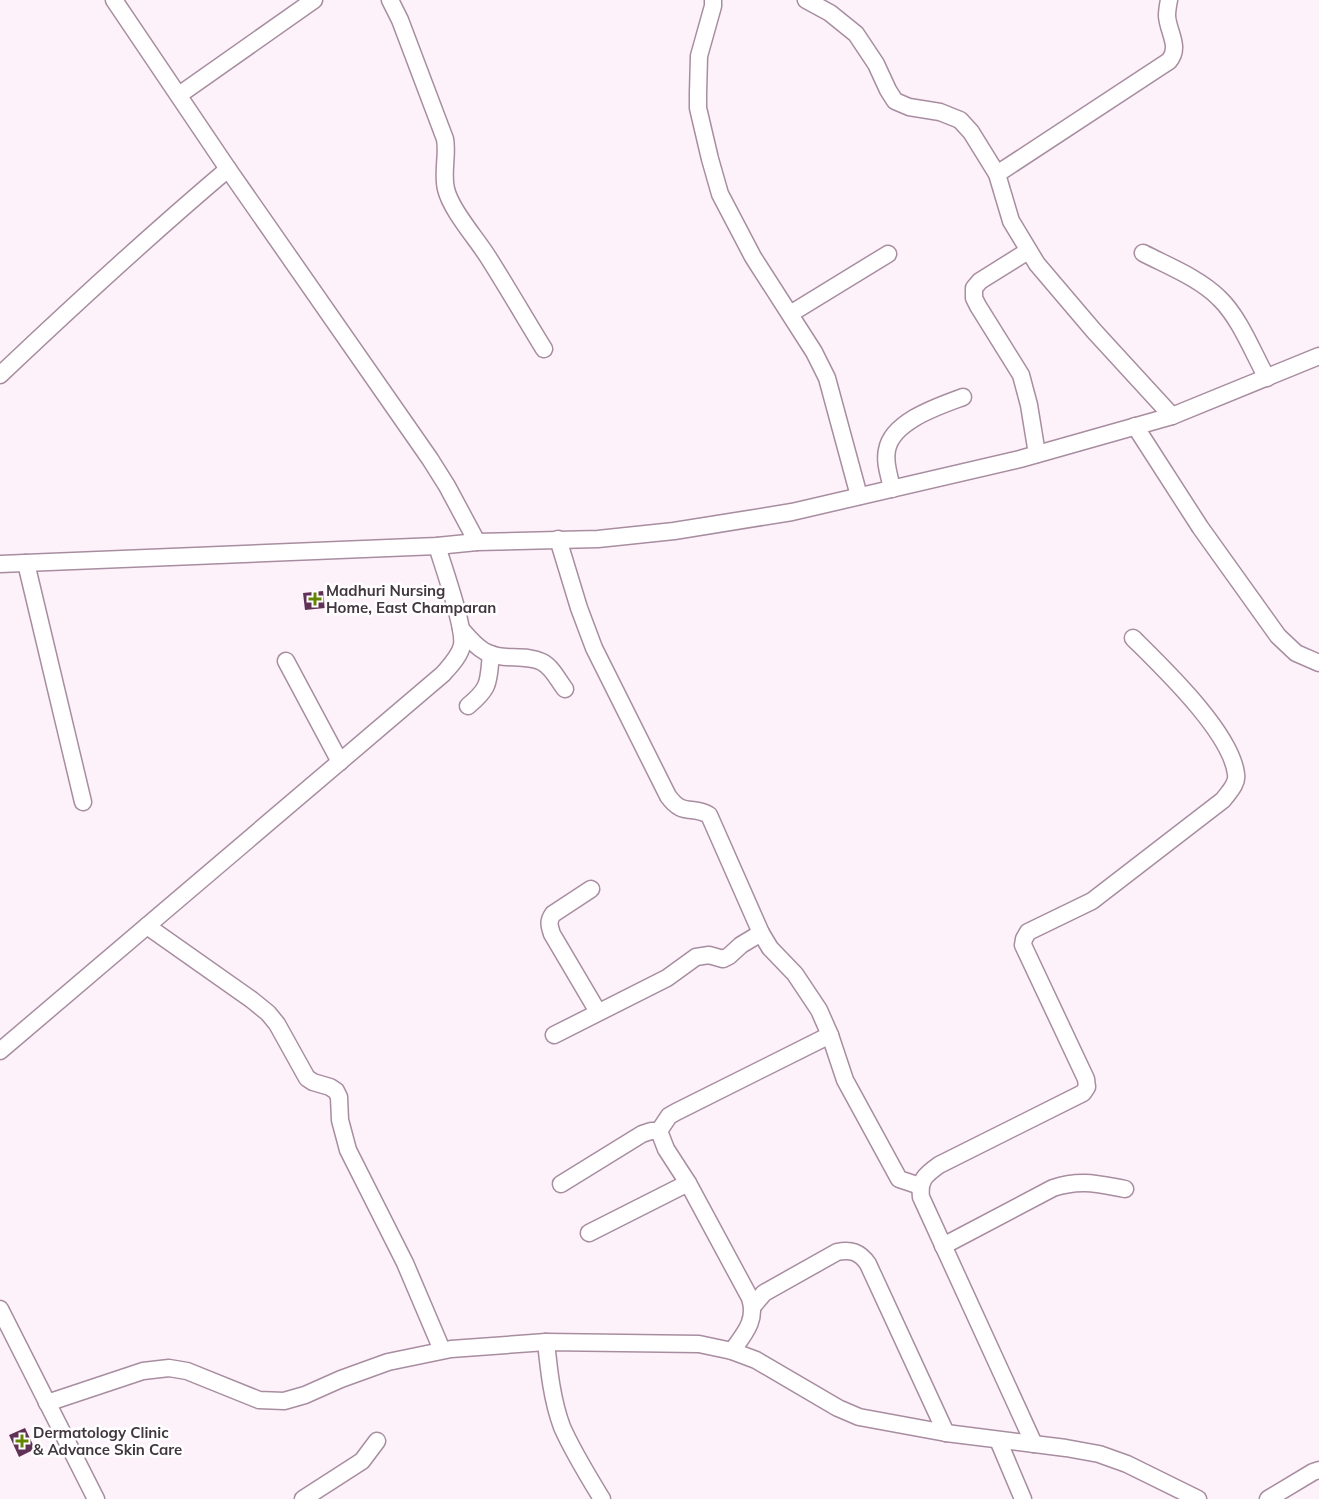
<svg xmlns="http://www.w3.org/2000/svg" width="1319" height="1499" font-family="Mulish,sans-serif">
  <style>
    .building { fill: #5f3156 }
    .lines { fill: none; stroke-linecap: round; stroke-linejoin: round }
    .minor-casing { stroke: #a88da1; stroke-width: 19 }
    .minor { stroke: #fff; stroke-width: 16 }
    .poi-dot { fill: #648500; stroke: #fff; stroke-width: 2 }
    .labels { text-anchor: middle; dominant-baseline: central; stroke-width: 5; stroke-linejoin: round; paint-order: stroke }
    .poi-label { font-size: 15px; font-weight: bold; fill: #42373f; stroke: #fff; text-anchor: start }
  </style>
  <rect width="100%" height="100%" fill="#fef2fa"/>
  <!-- building -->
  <g class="building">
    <polygon points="323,591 325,608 305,610 303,593"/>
    <polygon points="25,1428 35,1449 19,1457 9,1435"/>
  </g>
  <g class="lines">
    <!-- minor casing -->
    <g class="minor-casing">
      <g id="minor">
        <polyline points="114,0 228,169 430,459 447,486 477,542"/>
        <path d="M 390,0 L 400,20 L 445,139 C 448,155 442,172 446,189 C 451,210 476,238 488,257 C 507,287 525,318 544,349"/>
        <polyline points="713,0 713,6 699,56 698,93 698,108 710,159 720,194 753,257 814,352 827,378 859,496"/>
        <polyline points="806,0 830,13 856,34 876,64 888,90 895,101 909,107 940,112 960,120 971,132 997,174 1011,221 1037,264 1094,331 1172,416"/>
        <polyline points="179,95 314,0"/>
        <path d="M 997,174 L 1169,61 C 1181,47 1168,32 1167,16 C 1167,10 1168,5 1169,0"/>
        <polyline points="1028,251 980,281 974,288 974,298 978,306 1021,375 1029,405 1037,454"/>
        <path d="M 1143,253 C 1168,266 1199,278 1219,298 C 1240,318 1253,353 1267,378"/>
        <polyline points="790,314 888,254"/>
        <path d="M 0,375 C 75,304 150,235 228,169"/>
        <polyline points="1135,426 1200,527 1278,636 1296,653 1319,663"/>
        <path d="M 892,489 C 890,477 884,463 887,450 C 892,421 939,406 963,397"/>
        <path d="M 558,539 L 579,608 L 594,648 L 668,796 C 683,817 691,805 709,815 L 761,933 L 770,948 L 795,974 L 819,1010 L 830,1035 L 845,1080 L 899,1179 L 920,1186"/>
        <polyline points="26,563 83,802"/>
        <polyline points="0,564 437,546 477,542 598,539 674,531 792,512 1020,459 1172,416 1319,356"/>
        <path d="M 461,629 C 468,637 475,646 484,651 C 501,662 524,653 542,662 C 552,667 558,680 565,689"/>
        <polyline points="286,661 340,762"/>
        <path d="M 468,706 C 491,687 488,682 491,654"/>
        <path d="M 591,889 L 553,914 C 548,921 549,925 552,934 L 598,1012"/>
        <polyline points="147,926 252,1000 268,1013 277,1024 307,1078 313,1082 330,1087 336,1091 339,1097 340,1120 348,1150 405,1263 442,1350"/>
        <polyline points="554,1035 667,978 696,957 709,955 723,959 729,956 741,945 761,933"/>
        <path d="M 0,1051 L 443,674 C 450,666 460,656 462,645 C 465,627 443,566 437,546"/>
        <polyline points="561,1184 642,1134 651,1131 659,1131"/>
        <polyline points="589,1233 688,1183"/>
        <path d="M 943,1246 L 1053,1188 C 1081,1179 1097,1184 1125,1189"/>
        <path d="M 753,1306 L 764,1293 L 837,1252 C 851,1249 860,1252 868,1264 L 946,1433"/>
        <polyline points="0,1309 96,1499"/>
        <path d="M 546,1342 C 549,1371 552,1400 562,1427 C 573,1452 588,1476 602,1499"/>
        <path d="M 732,1351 C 745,1333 757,1320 750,1298 L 688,1183 L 666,1149 L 659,1131 L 669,1116 L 676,1112 L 830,1035"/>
        <polyline points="47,1403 143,1371 169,1368 187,1371 259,1400 284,1401 305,1395 341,1379 388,1362 451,1349 546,1342 699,1344 732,1351 756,1360 838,1408 859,1417 946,1433 1066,1448 1099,1454 1127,1464 1198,1499"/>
        <polyline points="998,1440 1023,1499"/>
        <path d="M 1034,1444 L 921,1197 C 919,1180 925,1175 939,1165 L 1083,1093 L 1087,1087 L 1086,1079 L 1023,945 L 1024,939 L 1028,932 L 1092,901 L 1223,800 C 1228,793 1238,784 1236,774 C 1231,732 1162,667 1133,638"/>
        <polyline points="303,1499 362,1461 377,1441"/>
        <polyline points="1268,1499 1313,1472 1319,1470"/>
      </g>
    </g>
    <!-- minor -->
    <use href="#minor" class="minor"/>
  </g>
  <!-- markers -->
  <g class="poi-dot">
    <path d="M312.5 591.5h5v5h5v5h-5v5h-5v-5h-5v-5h5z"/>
    <path d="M19.5 1433.5h5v5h5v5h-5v5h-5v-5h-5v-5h5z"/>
  </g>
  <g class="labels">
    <!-- poi labels -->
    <g class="poi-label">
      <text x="326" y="590">Madhuri Nursing<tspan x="326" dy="17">Home, East Champaran</tspan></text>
      <text x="33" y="1432">Dermatology Clinic<tspan x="33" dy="17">&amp; Advance Skin Care</tspan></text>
    </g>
  </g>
</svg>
